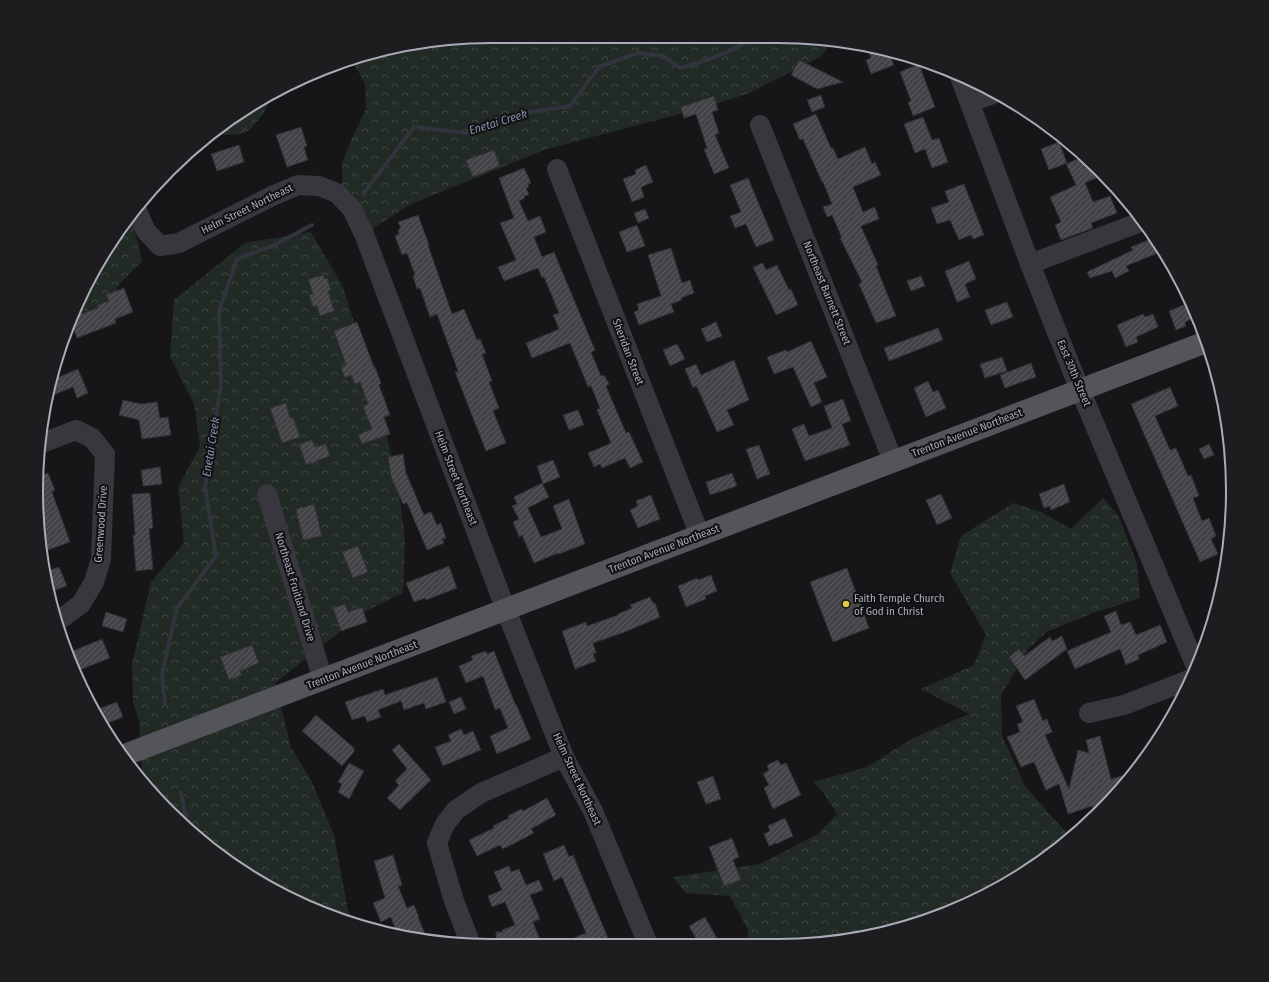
<svg xmlns="http://www.w3.org/2000/svg" width="1269" height="982" font-family="'Fira Sans Condensed',sans-serif">
	<defs>
		<pattern id="forest-crowns" width="20" height="18" patternUnits="userSpaceOnUse"><rect width="20" height="18" fill="#222a25"/><path d="M2 6a3 3 0 1 1 6 0M12 15a3 3 0 1 1 6 0" fill="none" stroke="#3f4642"/></pattern>
		<pattern id="building-hatch" width="6" height="6" patternUnits="userSpaceOnUse"><rect width="6" height="6" fill="#434348"/><path d="M-1 1l2-2M0 6l6-6M5 7l2-2" fill="none" stroke="#5b5b60"/></pattern>
	</defs>
	<rect width="100%" height="100%" fill="#161618"/>
	<!-- forest -->
	<path fill="url(#forest-crowns)" d="M 491,36 L 808,37 L 833,42 L 820,57 L 747,94 L 691,111 L 547,149 L 411,204 L 364,234 L 342,188 L 342,163 L 352,138 L 366,109 L 365,84 L 352,60 L 373,52 Z
		M 275,92 C 271,101 255,129 246,132 C 237,136 224,135 215,134 L 263,97 Z
		M 131,219 L 133,224 L 142,261 L 119,285 L 103,321 L 70,328 L 97,264 Z
		M 311,232 L 343,287 L 374,387 L 397,476 L 405,539 L 403,593 L 366,611 L 275,683 L 291,747 L 312,782 L 334,835 L 348,911 L 355,924 L 345,922 L 238,869 L 169,813 L 139,775 L 142,773 L 139,720 L 133,702 L 132,664 L 151,582 L 184,543 L 178,487 L 200,446 L 194,404 L 170,357 L 174,300 L 245,243 Z
		M 1103,498 L 1118,515 L 1137,563 L 1140,598 L 1096,612 L 1046,632 L 1028,649 L 1001,695 L 1002,736 L 1025,786 L 1070,837 L 1031,869 L 924,922 L 837,942 L 747,942 L 748,930 L 730,896 L 686,893 L 673,877 L 760,864 L 818,834 L 837,814 L 825,795 L 814,782 L 867,767 L 911,739 L 969,714 L 921,689 L 974,665 L 986,635 L 950,573 L 961,536 L 1013,503 L 1041,512 L 1071,529 Z"/>
	<g fill="none" stroke-linecap="round" stroke-linejoin="round">
		<!-- stream -->
		<path stroke="#2f343d" stroke-width="4" d="M 363,194 L 414,127 L 467,133 L 516,114 L 570,106 L 599,67 L 638,53 L 663,56 L 680,68 C 707,61 732,52 755,37
			M 165,705 L 162,674 L 177,608 L 216,556 L 205,487 L 221,384 L 219,311 L 237,259 L 272,246 L 312,225
			M 181,793 L 186,818 L 189,829"/>
	</g>
	<!-- building -->
	<path fill="url(#building-hatch)" stroke="#313034" d="M 868,49 L 889,53 L 894,65 L 871,74 L 866,60 L 871,58 Z
		M 799,60 L 843,82 L 817,89 L 791,75 Z
		M 919,64 L 935,107 L 913,116 L 908,102 L 911,101 L 900,72 Z
		M 821,95 L 825,107 L 812,112 L 807,100 Z
		M 714,96 L 718,110 L 712,112 L 719,133 L 715,135 L 729,168 L 714,174 L 704,149 L 707,148 L 696,114 L 684,118 L 681,107 Z
		M 816,114 L 831,148 L 833,148 L 838,159 L 865,147 L 872,164 L 875,162 L 881,175 L 853,187 L 863,212 L 875,207 L 879,219 L 861,226 L 878,265 L 876,266 L 896,316 L 876,323 L 859,284 L 862,282 L 840,238 L 842,238 L 832,215 L 827,217 L 823,207 L 832,204 L 823,182 L 822,182 L 803,139 L 800,140 L 793,124 Z
		M 923,117 L 932,140 L 939,138 L 948,162 L 932,168 L 925,149 L 915,153 L 904,124 Z
		M 301,127 L 307,146 L 304,147 L 308,160 L 287,167 L 276,135 Z
		M 1059,142 L 1067,163 L 1049,170 L 1041,149 Z
		M 239,145 L 244,162 L 217,171 L 211,154 Z
		M 494,150 L 500,166 L 473,177 L 466,160 Z
		M 1080,158 L 1081,161 L 1086,159 L 1090,162 L 1096,178 L 1085,183 L 1093,202 L 1110,196 L 1117,213 L 1091,223 L 1093,228 L 1061,240 L 1055,225 L 1061,222 L 1050,197 L 1076,185 L 1066,164 Z
		M 646,165 L 653,182 L 641,187 L 644,197 L 632,202 L 623,179 L 636,174 L 635,170 Z
		M 524,168 L 531,183 L 528,184 L 529,187 L 526,188 L 529,195 L 524,196 L 525,198 L 519,201 L 528,221 L 540,216 L 546,232 L 534,237 L 542,257 L 554,252 L 595,350 L 591,352 L 601,376 L 604,375 L 609,384 L 606,386 L 626,433 L 629,432 L 643,462 L 630,468 L 625,458 L 602,468 L 600,464 L 594,467 L 588,453 L 611,443 L 597,410 L 600,408 L 591,386 L 588,387 L 570,343 L 532,358 L 526,343 L 559,329 L 553,315 L 559,313 L 544,277 L 542,278 L 538,268 L 504,281 L 498,267 L 516,260 L 500,223 L 514,218 L 499,178 Z
		M 748,178 L 774,240 L 756,247 L 746,224 L 735,228 L 730,216 L 741,212 L 730,185 Z
		M 964,184 L 984,235 L 973,239 L 971,235 L 959,240 L 950,220 L 937,224 L 931,208 L 949,202 L 945,191 Z
		M 645,209 L 649,218 L 638,223 L 634,213 Z
		M 418,215 L 429,245 L 428,245 L 452,314 L 464,309 L 477,340 L 480,339 L 486,353 L 482,354 L 492,381 L 489,382 L 499,408 L 493,411 L 506,443 L 486,451 L 455,372 L 458,371 L 437,314 L 430,317 L 420,288 L 417,289 L 413,276 L 415,275 L 407,253 L 402,255 L 395,236 L 399,234 L 398,230 L 401,228 L 398,222 Z
		M 637,225 L 645,246 L 627,252 L 619,232 Z
		M 1156,237 L 1163,251 L 1126,266 L 1129,271 L 1115,278 L 1112,271 L 1090,278 L 1087,272 L 1133,250 L 1131,247 Z
		M 671,248 L 682,283 L 690,280 L 694,293 L 681,298 L 682,300 L 671,304 L 674,312 L 639,325 L 634,312 L 639,310 L 637,304 L 661,296 L 648,255 Z
		M 969,261 L 976,279 L 965,284 L 970,297 L 957,302 L 945,271 Z
		M 763,263 L 766,270 L 777,265 L 789,290 L 791,289 L 798,305 L 776,315 L 753,267 Z
		M 323,275 L 325,279 L 327,278 L 331,290 L 328,291 L 334,311 L 320,316 L 317,306 L 313,307 L 309,295 L 313,294 L 308,279 Z
		M 921,276 L 925,286 L 911,291 L 907,281 Z
		M 124,288 L 133,312 L 115,319 L 116,323 L 77,338 L 72,325 L 75,316 L 98,308 L 97,305 L 109,301 L 106,295 Z
		M 1007,302 L 1013,317 L 991,325 L 985,310 Z
		M 1186,304 L 1192,319 L 1185,322 L 1186,326 L 1176,330 L 1169,311 Z
		M 1143,314 L 1145,317 L 1153,314 L 1158,327 L 1136,337 L 1138,342 L 1126,347 L 1117,325 Z
		M 357,322 L 374,367 L 375,367 L 381,383 L 379,385 L 390,415 L 384,417 L 390,434 L 362,444 L 358,435 L 372,429 L 363,406 L 368,404 L 360,382 L 355,384 L 351,375 L 345,378 L 341,368 L 346,365 L 334,331 Z
		M 716,322 L 722,336 L 707,342 L 701,329 Z
		M 938,328 L 943,340 L 889,361 L 884,348 Z
		M 811,341 L 827,377 L 814,383 L 822,402 L 811,407 L 793,367 L 774,374 L 767,357 L 786,350 L 787,352 Z
		M 677,344 L 685,359 L 670,366 L 663,350 Z
		M 1002,357 L 1007,371 L 985,378 L 980,364 Z
		M 734,360 L 749,400 L 727,410 L 734,425 L 717,432 L 700,394 L 696,386 L 693,388 L 685,369 L 696,364 L 701,375 Z
		M 1031,363 L 1036,377 L 1005,388 L 1000,375 Z
		M 78,369 L 88,393 L 77,398 L 73,387 L 48,397 L 50,381 Z
		M 928,381 L 933,392 L 938,390 L 946,408 L 926,417 L 914,388 Z
		M 1170,387 L 1178,406 L 1155,416 L 1170,450 L 1176,448 L 1188,476 L 1191,475 L 1199,496 L 1193,498 L 1202,521 L 1209,518 L 1216,536 L 1211,539 L 1218,554 L 1200,562 L 1131,404 Z
		M 843,399 L 851,421 L 842,424 L 850,445 L 805,461 L 792,429 L 804,424 L 809,436 L 832,428 L 824,406 Z
		M 123,400 L 141,404 L 157,402 L 160,418 L 168,417 L 171,435 L 142,439 L 139,420 L 119,415 Z
		M 286,403 L 290,418 L 293,417 L 300,437 L 282,443 L 270,408 Z
		M 578,410 L 584,425 L 569,430 L 563,415 Z
		M 312,440 L 315,447 L 326,444 L 330,456 L 306,465 L 299,444 Z
		M 1209,444 L 1214,455 L 1204,459 L 1199,449 Z
		M 759,445 L 770,474 L 757,479 L 746,449 Z
		M 403,454 L 406,473 L 424,515 L 431,512 L 437,525 L 441,523 L 446,538 L 442,539 L 444,543 L 427,550 L 407,503 L 403,504 L 391,477 L 388,457 Z
		M 553,460 L 560,477 L 543,484 L 537,466 Z
		M 160,467 L 162,484 L 143,486 L 141,470 Z
		M 48,473 L 55,490 L 52,492 L 70,542 L 48,550 L 38,523 L 36,491 L 38,477 Z
		M 732,473 L 737,486 L 710,495 L 706,482 Z
		M 542,483 L 549,497 L 528,508 L 541,537 L 562,529 L 553,506 L 569,499 L 585,544 L 559,554 L 558,553 L 534,563 L 522,535 L 519,537 L 513,522 L 519,519 L 512,506 L 517,504 L 514,497 Z
		M 1064,484 L 1070,502 L 1051,510 L 1050,506 L 1044,508 L 1039,494 Z
		M 150,493 L 153,528 L 149,529 L 153,569 L 136,571 L 133,535 L 135,535 L 132,494 Z
		M 941,494 L 952,518 L 937,525 L 926,500 Z
		M 651,495 L 660,519 L 638,528 L 630,510 L 638,506 L 636,501 Z
		M 314,504 L 322,536 L 303,540 L 296,509 Z
		M 358,546 L 368,572 L 353,578 L 342,552 Z
		M 449,566 L 457,588 L 426,600 L 425,598 L 414,602 L 406,583 Z
		M 59,567 L 67,586 L 50,592 L 45,572 Z
		M 847,568 L 869,628 L 833,642 L 810,582 Z
		M 711,575 L 717,591 L 705,596 L 706,599 L 686,607 L 678,586 L 697,578 L 698,580 Z
		M 650,597 L 653,603 L 655,603 L 660,617 L 625,632 L 593,643 L 596,653 L 593,654 L 596,661 L 575,669 L 562,631 L 586,622 L 587,626 L 618,615 L 618,614 L 632,608 L 630,605 Z
		M 345,604 L 348,612 L 362,607 L 367,622 L 341,631 L 333,608 Z
		M 1116,611 L 1121,625 L 1130,622 L 1136,635 L 1160,625 L 1167,642 L 1138,655 L 1139,659 L 1126,665 L 1120,649 L 1075,669 L 1067,651 L 1111,632 L 1104,616 Z
		M 106,612 L 127,619 L 123,632 L 102,626 Z
		M 1062,636 L 1067,649 L 1025,680 L 1009,657 L 1019,649 L 1024,656 L 1050,637 L 1052,641 Z
		M 102,639 L 110,658 L 77,671 L 68,653 Z
		M 252,645 L 259,663 L 240,671 L 242,675 L 229,680 L 220,657 Z
		M 486,651 L 487,654 L 494,651 L 515,704 L 516,704 L 531,739 L 497,754 L 490,736 L 508,728 L 500,708 L 495,710 L 483,676 L 466,683 L 459,666 L 473,660 L 471,656 Z
		M 437,677 L 446,702 L 426,709 L 424,703 L 404,710 L 401,701 L 378,710 L 381,717 L 367,722 L 365,716 L 352,720 L 345,702 L 383,689 L 385,695 Z
		M 461,697 L 466,709 L 454,714 L 449,702 Z
		M 1034,699 L 1043,721 L 1047,719 L 1052,732 L 1045,735 L 1069,789 L 1078,750 L 1089,753 L 1086,740 L 1100,736 L 1111,779 L 1132,773 L 1103,809 L 1094,812 L 1092,806 L 1068,814 L 1059,784 L 1046,790 L 1034,762 L 1021,767 L 1007,737 L 1020,732 L 1017,724 L 1023,722 L 1016,706 Z
		M 117,702 L 123,717 L 103,725 L 96,710 Z
		M 316,715 L 354,748 L 354,752 L 342,766 L 302,731 Z
		M 461,729 L 464,735 L 473,731 L 481,750 L 443,766 L 435,747 L 451,741 L 448,735 Z
		M 399,744 L 431,780 L 400,810 L 387,798 L 399,785 L 395,781 L 407,769 L 392,750 Z
		M 778,760 L 781,765 L 786,763 L 801,795 L 773,809 L 764,788 L 769,785 L 763,774 L 769,770 L 767,765 Z
		M 349,763 L 364,771 L 349,799 L 338,792 L 342,784 L 338,782 Z
		M 713,776 L 721,799 L 706,804 L 697,782 Z
		M 547,798 L 556,815 L 531,829 L 534,833 L 517,842 L 503,849 L 500,845 L 477,856 L 469,840 L 494,828 L 493,826 L 509,818 L 508,816 L 521,809 L 523,811 Z
		M 785,818 L 793,836 L 776,844 L 776,843 L 769,846 L 764,834 L 770,831 L 768,826 Z
		M 732,838 L 739,857 L 733,860 L 741,880 L 724,886 L 709,847 Z
		M 564,845 L 569,857 L 573,855 L 608,938 L 599,942 L 564,942 L 586,933 L 562,877 L 554,881 L 543,854 Z
		M 393,855 L 402,885 L 398,886 L 407,908 L 414,905 L 419,917 L 418,917 L 428,941 L 397,934 L 391,917 L 381,922 L 373,903 L 385,898 L 374,861 Z
		M 509,866 L 511,872 L 519,869 L 526,885 L 539,880 L 543,890 L 530,895 L 540,919 L 533,922 L 541,942 L 496,942 L 496,932 L 503,932 L 502,930 L 515,925 L 505,902 L 492,907 L 488,896 L 502,890 L 494,872 Z
		M 705,917 L 719,942 L 698,942 L 689,926 Z"/>
	<g fill="none" stroke-linecap="round" stroke-linejoin="round">
		<!-- minor -->
		<path stroke="#38373d" stroke-width="20" d="M 959,74 L 1030,264 L 1076,380 L 1197,669
			M 970,102 L 996,93
			M 760,125 L 893,461
			M 557,169 L 700,536
			M 137,211 L 146,231 L 160,246 L 179,243 L 272,196 L 298,185 L 319,186 L 337,193 L 352,209 L 364,234 L 506,610 L 564,757 L 593,811 L 647,942
			M 1030,264 L 1143,221
			M 42,443 L 76,430 L 92,438 L 105,454 L 101,559 L 94,582 L 81,604 L 62,618 L 56,621
			M 267,494 L 323,680
			M 1089,713 L 1124,705 L 1191,679
			M 470,942 L 454,901 L 437,843 L 445,824 L 456,810 L 481,793 L 564,757"/>
		<!-- major -->
		<path stroke="#54545b" stroke-width="22" d="M 122,756 L 1206,342"/>
	</g>
	<!-- markers -->
	<circle fill="#e4cd42" stroke="#111113" stroke-width="1.5" cx="846" cy="604" r="4"/>
	<g text-anchor="middle" dominant-baseline="central" stroke-width="4" stroke-linejoin="round" paint-order="stroke">
		<!-- street labels -->
		<g font-size="11" fill="#a9abb7" stroke="#111113">
			<text transform="translate(247 209) rotate(-26)">Helm Street Northeast</text>
			<text transform="translate(827 293) rotate(68)">Northeast Barnett Street</text>
			<text transform="translate(628 352) rotate(69)">Sheridan Street</text>
			<text transform="translate(1074 373) rotate(67)">East 30th Street</text>
			<text transform="translate(967 433) rotate(-21)">Trenton Avenue Northeast</text>
			<text transform="translate(456 478) rotate(69)">Helm Street Northeast</text>
			<text transform="translate(101 524) rotate(-86)">Greenwood Drive</text>
			<text transform="translate(664 549) rotate(-21)">Trenton Avenue Northeast</text>
			<text transform="translate(295 587) rotate(73)">Northeast Fruitland Drive</text>
			<text transform="translate(362 665) rotate(-21)">Trenton Avenue Northeast</text>
			<text transform="translate(577 779) rotate(65)">Helm Street Northeast</text>
		</g>
		<!-- poi labels -->
		<g font-size="11" fill="#a9abb7" stroke="#111113" text-anchor="start">
			<text x="854" y="598">Faith Temple Church<tspan x="854" dy="13">of God in Christ</tspan></text>
		</g>
		<!-- water labels -->
		<g font-size="12" font-style="italic" fill="#8392af" stroke="#111113">
			<text transform="translate(498 122) rotate(-17)">Enetai Creek</text>
			<text transform="translate(211 447) rotate(-81)">Enetai Creek</text>
		</g>
	</g>
	<!-- crop -->
	<path d="M0 0H1269V982H0ZM491 43H778A448 448 0 0 1 1226 491V491A448 448 0 0 1 778 939H491A448 448 0 0 1 43 491V491A448 448 0 0 1 491 43Z" fill="#1d1d20" fill-rule="evenodd"/>
	<path fill="none" stroke="#a9abb7" stroke-width="2" d="M491 43H778A448 448 0 0 1 1226 491V491A448 448 0 0 1 778 939H491A448 448 0 0 1 43 491V491A448 448 0 0 1 491 43Z"/>
</svg>
